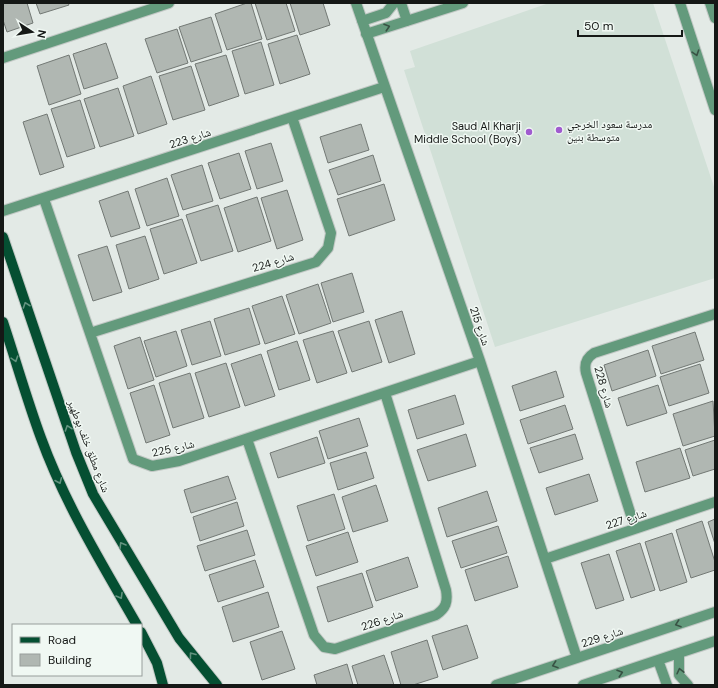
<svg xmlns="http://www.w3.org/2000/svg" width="718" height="688" font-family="'DM Sans','Noto Naskh Arabic',sans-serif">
	<rect width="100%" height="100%" fill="#e3eae6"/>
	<!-- built -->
	<path fill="#d1e0d7" d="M 549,3 L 653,3 L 715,190 L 715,278 L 495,347 L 404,70 L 415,67 L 410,51 Z"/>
	<!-- building -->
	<path fill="#b0b7b2" stroke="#737975" d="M 3,3 L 27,3 L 33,23 L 7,32 L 3,20 Z
		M 36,3 L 68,3 L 69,5 L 40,14 Z
		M 247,3 L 251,3 L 262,39 L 227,50 L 215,14 Z
		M 255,3 L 286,3 L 295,31 L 267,40 Z
		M 290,3 L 323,3 L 330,25 L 300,35 Z
		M 211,17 L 222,52 L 191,62 L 179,27 Z
		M 177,29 L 188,63 L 157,73 L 145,39 Z
		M 297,35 L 310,74 L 280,84 L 268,44 Z
		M 261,42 L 274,85 L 245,94 L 232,51 Z
		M 106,43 L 118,78 L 84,89 L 73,54 Z
		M 69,55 L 81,94 L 49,105 L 37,66 Z
		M 226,55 L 239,96 L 209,106 L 195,64 Z
		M 191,66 L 205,110 L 173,120 L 159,76 Z
		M 151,76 L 167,124 L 138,134 L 123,86 Z
		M 118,88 L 134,136 L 100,147 L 84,99 Z
		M 80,100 L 95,148 L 67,157 L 51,109 Z
		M 47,114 L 64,167 L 40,175 L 23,122 Z
		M 361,124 L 369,150 L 328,163 L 320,137 Z
		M 271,143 L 283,181 L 257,189 L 245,151 Z
		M 239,153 L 251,189 L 220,199 L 208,163 Z
		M 373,155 L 381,181 L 338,195 L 329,170 Z
		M 202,165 L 213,201 L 183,210 L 171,175 Z
		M 167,178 L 179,216 L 147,226 L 135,189 Z
		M 384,184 L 395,220 L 349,236 L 337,199 Z
		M 287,190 L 303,240 L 277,249 L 261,198 Z
		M 128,191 L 140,228 L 111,237 L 99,201 Z
		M 257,197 L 271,241 L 238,252 L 224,208 Z
		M 218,205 L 233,251 L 201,261 L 186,215 Z
		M 182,219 L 197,263 L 164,274 L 150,229 Z
		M 145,236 L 159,279 L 129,289 L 116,245 Z
		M 107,246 L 122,292 L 93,301 L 78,255 Z
		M 352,273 L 364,312 L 333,322 L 321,283 Z
		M 318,284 L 331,323 L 299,334 L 286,295 Z
		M 282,296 L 295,334 L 265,344 L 252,306 Z
		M 249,308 L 260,344 L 225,355 L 214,319 Z
		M 402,311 L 415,354 L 389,363 L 375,320 Z
		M 210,321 L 221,356 L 192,365 L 181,330 Z
		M 369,321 L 382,362 L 352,372 L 338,331 Z
		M 176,331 L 187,366 L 156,377 L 144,341 Z
		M 333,331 L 347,373 L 317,383 L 303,340 Z
		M 695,332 L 704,360 L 661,374 L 652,346 Z
		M 140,337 L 154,380 L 128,389 L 114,346 Z
		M 297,341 L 310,380 L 279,390 L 267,351 Z
		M 648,350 L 656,376 L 612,391 L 604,365 Z
		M 261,354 L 275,396 L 245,406 L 231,364 Z
		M 226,363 L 240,407 L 209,417 L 195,373 Z
		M 700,364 L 709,393 L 669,406 L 660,377 Z
		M 556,371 L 564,397 L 520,411 L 512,386 Z
		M 190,373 L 204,418 L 173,428 L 159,383 Z
		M 154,385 L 170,435 L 146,443 L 130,393 Z
		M 658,385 L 667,413 L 627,426 L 618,398 Z
		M 455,395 L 464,424 L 417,439 L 408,410 Z
		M 713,401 L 715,436 L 683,446 L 673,414 Z
		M 565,405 L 573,429 L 528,444 L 520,420 Z
		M 359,418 L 368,446 L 328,459 L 319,431 Z
		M 466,434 L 476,466 L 428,481 L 417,450 Z
		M 575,434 L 583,459 L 539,473 L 530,448 Z
		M 317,437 L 325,463 L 278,478 L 270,453 Z
		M 715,440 L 715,469 L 693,476 L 685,450 Z
		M 680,448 L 690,478 L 645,492 L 636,462 Z
		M 366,452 L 374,478 L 338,490 L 330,463 Z
		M 589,474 L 598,501 L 555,515 L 546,488 Z
		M 228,476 L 236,499 L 191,513 L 184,490 Z
		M 376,485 L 388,521 L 353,532 L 342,497 Z
		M 487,491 L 497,521 L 447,537 L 438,508 Z
		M 334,494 L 345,529 L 308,541 L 297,506 Z
		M 237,502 L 244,526 L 200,541 L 193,517 Z
		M 715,519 L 715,544 L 708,522 Z
		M 702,521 L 715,562 L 715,570 L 691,578 L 676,530 Z
		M 498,526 L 507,553 L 461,568 L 452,541 Z
		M 247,530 L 255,555 L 205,571 L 197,546 Z
		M 348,532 L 358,562 L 316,576 L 306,546 Z
		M 672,533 L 687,582 L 660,591 L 645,542 Z
		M 640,543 L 655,590 L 631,598 L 616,551 Z
		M 609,554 L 624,600 L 596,609 L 581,563 Z
		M 508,556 L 518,587 L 475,601 L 465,570 Z
		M 408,557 L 418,587 L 376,601 L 366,571 Z
		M 255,560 L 264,587 L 218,602 L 209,575 Z
		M 362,573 L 373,607 L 328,622 L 317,587 Z
		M 268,592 L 279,627 L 233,642 L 222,607 Z
		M 467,625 L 478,658 L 443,670 L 432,636 Z
		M 282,631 L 295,669 L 262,680 L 250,642 Z
		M 427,640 L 438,677 L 413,685 L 401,685 L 391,652 Z
		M 384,655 L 394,685 L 358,685 L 352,666 Z
		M 347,664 L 353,685 L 317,685 L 314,675 Z"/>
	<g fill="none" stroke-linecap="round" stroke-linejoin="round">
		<!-- minor casing -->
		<g stroke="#c2c8c5" stroke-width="12">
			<path id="minor" d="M 356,3 L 480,361 L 577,658
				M 401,3 L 407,21
				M 680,3 L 715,110
				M 710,3 L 715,18
				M 362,21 L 386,13 L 394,3
				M 366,34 L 463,3
				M 3,58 L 169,3
				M 44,199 L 133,459 L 152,466 L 179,461 L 480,361
				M 3,211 L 384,87
				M 90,333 L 316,262 L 328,248 L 331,233 L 292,117
				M 247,439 L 314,635 L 324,647 L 335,649 L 436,615 C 446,608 448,602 446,590 L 385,393
				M 635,528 L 586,373 C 584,364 586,358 594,353 L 715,314
				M 545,559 L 715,502
				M 679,654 L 679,675 L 688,685
				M 658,660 L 667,685
				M 496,685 L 715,612
				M 583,685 L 715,641"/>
		</g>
		<!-- major casing -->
		<g stroke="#c2c8c5" stroke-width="12">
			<path id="major" d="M 3,237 L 76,452 L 93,494 L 179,638 L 217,685
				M 3,322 C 16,361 27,400 41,438 C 65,504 102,564 137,625
				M 141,632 L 157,663 L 163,685"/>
		</g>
		<!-- minor -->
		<use href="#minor" stroke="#639a7c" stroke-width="10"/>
		<!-- major -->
		<use href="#major" stroke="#054f32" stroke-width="10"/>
	</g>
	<!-- one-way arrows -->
	<defs><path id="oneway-chevron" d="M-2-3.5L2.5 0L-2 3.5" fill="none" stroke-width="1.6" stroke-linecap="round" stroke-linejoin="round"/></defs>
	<g stroke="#385244">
		<use href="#oneway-chevron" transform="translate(387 27) rotate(-18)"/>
		<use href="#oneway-chevron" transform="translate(696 53) rotate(72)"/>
		<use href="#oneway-chevron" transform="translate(678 624) rotate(161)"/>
		<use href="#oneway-chevron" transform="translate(555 665) rotate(161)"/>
		<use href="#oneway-chevron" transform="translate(680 671) rotate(-103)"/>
		<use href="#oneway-chevron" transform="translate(620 673) rotate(-18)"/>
	</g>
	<g stroke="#63937f">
		<use href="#oneway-chevron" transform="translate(26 305) rotate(-109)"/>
		<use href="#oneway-chevron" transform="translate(15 359) rotate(72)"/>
		<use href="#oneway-chevron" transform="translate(68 428) rotate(-109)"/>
		<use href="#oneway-chevron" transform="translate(59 481) rotate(67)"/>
		<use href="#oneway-chevron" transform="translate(122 545) rotate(-121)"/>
		<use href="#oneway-chevron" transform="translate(120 596) rotate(60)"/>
		<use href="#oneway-chevron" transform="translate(192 655) rotate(-127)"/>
	</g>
	<!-- markers -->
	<g fill="#a05bcf" stroke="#f0f8f3" stroke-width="1.5">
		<circle cx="559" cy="130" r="4"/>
		<circle cx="529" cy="132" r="4"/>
	</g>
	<g text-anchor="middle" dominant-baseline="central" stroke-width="3" stroke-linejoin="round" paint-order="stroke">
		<!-- poi labels -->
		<g font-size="11" fill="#151816" stroke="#f0f8f3" text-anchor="start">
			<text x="567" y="124">مدرسة سعود الخرجي<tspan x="567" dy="13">متوسطة بنين</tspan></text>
			<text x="521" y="126" text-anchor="end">Saud Al Kharji<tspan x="521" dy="13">Middle School (Boys)</tspan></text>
		</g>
		<!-- street labels -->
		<g font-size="11" fill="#151816" stroke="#f0f8f3">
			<text transform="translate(190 138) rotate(-18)">شارع 223</text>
			<text transform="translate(273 262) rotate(-17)">شارع 224</text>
			<text transform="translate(480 326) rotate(71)">شارع 215</text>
			<text transform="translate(604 387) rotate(74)">شارع 228</text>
			<text transform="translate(89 446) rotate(69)">شارع مطلق خلف بوطهير</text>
			<text transform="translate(173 448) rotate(-13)">شارع 225</text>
			<text transform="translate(626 519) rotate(-18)">شارع 227</text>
			<text transform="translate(382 620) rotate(-19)">شارع 226</text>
			<text transform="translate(602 637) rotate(-18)">شارع 229</text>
		</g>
	</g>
	<!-- border -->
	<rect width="718" height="688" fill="none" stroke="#151816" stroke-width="8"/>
	<!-- legend -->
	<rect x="12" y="624" width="130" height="52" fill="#f0f8f3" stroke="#989e9b"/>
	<rect x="20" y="637" width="20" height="6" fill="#054f32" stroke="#989e9b"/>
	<text x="48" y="644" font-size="12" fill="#151816">Road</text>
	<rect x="20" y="654" width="20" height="12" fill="#b0b7b2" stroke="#989e9b"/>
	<text x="48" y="664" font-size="12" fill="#151816">Building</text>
	<!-- north arrow -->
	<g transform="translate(32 32) rotate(102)" stroke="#f0f8f3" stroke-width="3" paint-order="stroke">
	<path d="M0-3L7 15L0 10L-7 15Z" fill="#151816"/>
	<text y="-6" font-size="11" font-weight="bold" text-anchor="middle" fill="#151816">N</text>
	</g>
	<!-- scale -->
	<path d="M578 30v6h104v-6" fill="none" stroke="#151816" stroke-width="2"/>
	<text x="584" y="30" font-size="12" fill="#151816" stroke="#f0f8f3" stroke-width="3" paint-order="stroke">50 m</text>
</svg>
